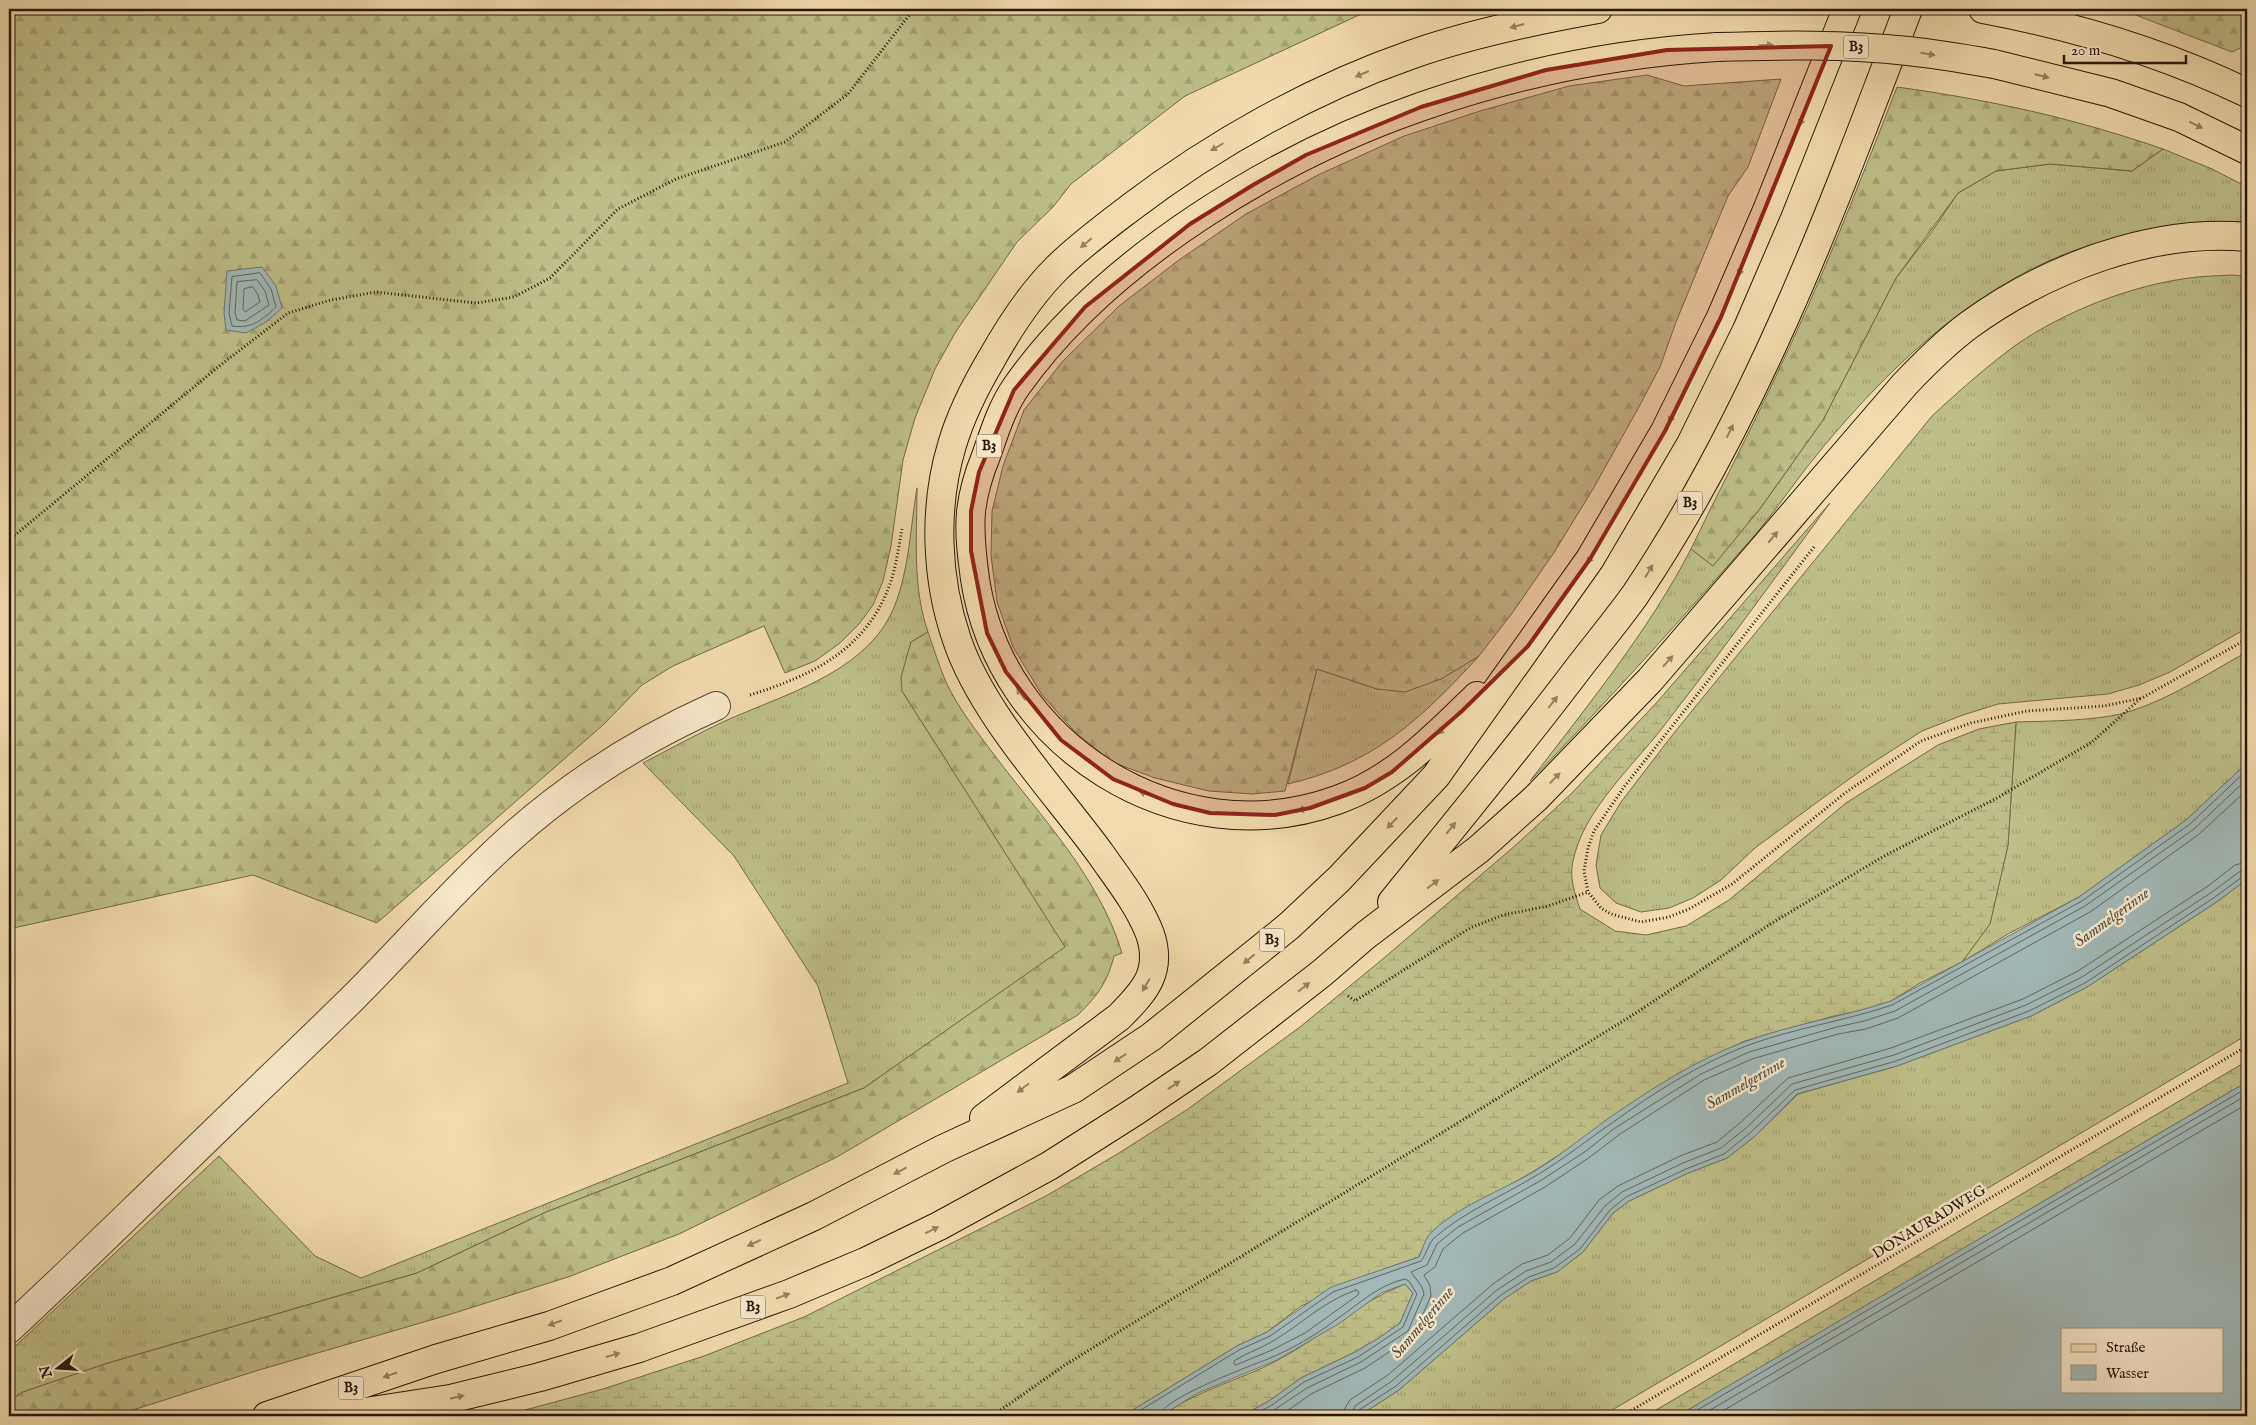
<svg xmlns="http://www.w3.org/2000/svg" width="2256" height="1425" font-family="'IM FELL English',serif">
	<defs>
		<pattern id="grass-tufts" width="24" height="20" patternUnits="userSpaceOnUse" patternTransform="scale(1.25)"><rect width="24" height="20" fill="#bebf88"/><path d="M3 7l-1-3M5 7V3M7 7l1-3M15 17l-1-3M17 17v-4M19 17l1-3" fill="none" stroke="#a3a374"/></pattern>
		<pattern id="forest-firs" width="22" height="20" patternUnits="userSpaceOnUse" patternTransform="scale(1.25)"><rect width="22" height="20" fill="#bebf88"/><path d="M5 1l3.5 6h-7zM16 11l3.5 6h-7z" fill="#a3a374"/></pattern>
		<pattern id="wetland-marsh" width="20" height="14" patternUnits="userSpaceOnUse" patternTransform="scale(1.25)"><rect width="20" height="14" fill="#bebf88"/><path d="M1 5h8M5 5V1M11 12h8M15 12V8" fill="none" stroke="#a3a374"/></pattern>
	</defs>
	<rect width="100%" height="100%" fill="#f2dcad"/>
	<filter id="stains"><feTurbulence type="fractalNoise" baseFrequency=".004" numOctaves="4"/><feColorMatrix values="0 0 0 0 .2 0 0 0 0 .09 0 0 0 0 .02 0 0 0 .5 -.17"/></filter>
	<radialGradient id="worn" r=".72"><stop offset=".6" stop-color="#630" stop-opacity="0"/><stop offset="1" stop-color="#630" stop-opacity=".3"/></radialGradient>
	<!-- grass -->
	<path fill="url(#grass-tufts)" stroke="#716b48" d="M 2163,149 L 2212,169 L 2247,187 L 2247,225 C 2208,228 2168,229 2129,235 C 2101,240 2070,251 2044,263 C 1956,304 1885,373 1824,446 C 1801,473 1782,502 1760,529 C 1685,615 1610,699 1530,781 C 1587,706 1648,632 1691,549 L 1713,565 L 1759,510 L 1823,420 L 1896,278 L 1931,233 L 1958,193 L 1996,171 L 2050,164 L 2132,171 Z
		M 2231,275 L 2247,276 L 2247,628 L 2170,672 L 2139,685 L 2108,694 L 1998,704 L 1963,715 L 1922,731 L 1866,767 L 1816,803 L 1755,848 L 1721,880 L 1693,898 L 1669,908 L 1641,912 L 1616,903 L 1600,888 L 1596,865 L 1601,835 L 1621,802 L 1674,733 L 1932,416 C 1959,391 1986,367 2016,345 C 2065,311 2130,286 2189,278 C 2203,276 2217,276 2231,275 Z
		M 917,488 C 917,537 912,586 928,632 L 911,642 L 902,691 L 1066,947 L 864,1088 L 546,1212 L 417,1273 L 105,1364 L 23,1392 L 9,1401 L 9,1352 L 219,1156 L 315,1256 L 361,1278 L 848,1083 L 818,986 L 734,856 L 643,763 C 670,749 697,734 725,721 C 780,696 862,674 891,614 C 909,576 910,529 917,488 Z
		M 2247,652 L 2247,763 L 2186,820 L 2079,897 L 2008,934 L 1962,962 L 1990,923 L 2008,845 L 2016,722 C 2048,721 2101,721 2131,711 C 2172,698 2210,672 2247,652 Z
		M 1479,656 C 1421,719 1374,764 1288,784 L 1317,669 L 1377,689 L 1441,679 Z
		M 2247,879 L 2247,1035 L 1602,1416 L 1359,1416 L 1399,1390 L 1504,1299 L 1531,1281 L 1557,1272 L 1583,1252 L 1613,1213 L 1629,1201 L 1688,1173 L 1727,1158 L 1754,1137 L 1798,1094 L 1897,1066 L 2031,1016 L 2087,987 L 2218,901 Z"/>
	<!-- forest -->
	<path fill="url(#forest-firs)" stroke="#716b48" d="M 9,9 L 1372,9 L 1185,96 L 1071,184 L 1053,207 L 1017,242 L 955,333 L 935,369 L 915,418 L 903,460 L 891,546 L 883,581 L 873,605 L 859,624 L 840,643 L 815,661 L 785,673 L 764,626 L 673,666 L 642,685 L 603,725 L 377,923 L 253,875 L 9,929 Z
		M 2120,9 L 2247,9 L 2247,45 L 2232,52 Z
		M 1647,75 L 1684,86 L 1781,79 L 1748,167 L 1728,196 L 1676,322 L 1660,367 L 1640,405 L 1593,489 L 1555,551 L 1513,612 L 1479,656 L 1441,679 L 1405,692 L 1377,689 L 1317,669 L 1285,791 L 1252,794 L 1209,791 L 1155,778 L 1112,762 L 1077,734 L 1042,695 L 1013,647 L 997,602 L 991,555 L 992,511 L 1003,466 L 1024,410 L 1062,362 L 1119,306 L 1179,260 L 1246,214 L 1318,175 L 1404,136 L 1480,111 L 1569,86 Z
		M 1897,87 C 1991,100 2073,118 2163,149 L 2132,171 L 2050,164 L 1996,171 L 1958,193 L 1896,278 L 1823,420 L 1759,510 L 1713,566 L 1691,549 C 1718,492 1748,436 1775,378 C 1820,284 1859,185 1897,87 Z
		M 928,632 C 934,649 939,666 946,682 C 958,708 978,733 995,756 C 1042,818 1099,877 1122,953 L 1114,956 C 1107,983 1098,995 1078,1015 L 837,1157 L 679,1234 L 568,1277 L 448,1315 L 259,1370 L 114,1416 L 9,1416 L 9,1401 L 23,1392 L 105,1364 L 417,1273 L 546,1212 L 864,1088 L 1065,947 L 902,691 L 901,677 L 911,642 Z"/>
	<!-- wetland -->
	<path fill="url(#wetland-marsh)" stroke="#716b48" d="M 1830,503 C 1775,578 1720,654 1663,727 C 1632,767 1583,811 1573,861 C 1569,878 1575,894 1580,909 L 1615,931 L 1646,935 L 1686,926 L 1729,900 L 1846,803 L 1938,745 L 1979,729 L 2016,722 L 2008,845 L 1990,924 L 1962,962 L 1920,983 L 1891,1001 L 1861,1011 L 1834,1016 L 1745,1041 L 1696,1064 L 1609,1119 L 1579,1142 L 1534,1171 L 1452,1218 L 1428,1237 L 1419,1257 L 1384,1269 L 1301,1306 L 1267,1332 L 1237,1346 L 1123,1416 L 529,1416 L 525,1410 L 603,1389 L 704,1356 L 804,1317 L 1046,1196 L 1119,1153 L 1188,1109 L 1300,1027 L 1384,958 L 1517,844 L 1572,793 L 1658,701 Z
		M 2247,1061 L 2247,1082 L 1678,1416 L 1646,1416 Z
		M 1405,1284 L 1413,1293 L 1400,1323 L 1379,1338 L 1355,1352 L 1301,1378 L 1269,1401 L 1242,1416 L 1161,1416 C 1199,1389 1239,1381 1278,1360 C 1322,1337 1358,1302 1405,1284 Z"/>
	<!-- water -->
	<path fill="#a2b8b7" stroke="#707871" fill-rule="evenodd" d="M 262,267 L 276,286 L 282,308 L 266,322 L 246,333 L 226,330 L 224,313 L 227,271 Z
		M 2247,763 L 2247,879 L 2218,901 L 2087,987 L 2031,1016 L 1897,1066 L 1797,1094 L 1754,1137 L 1727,1158 L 1688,1173 L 1629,1201 L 1613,1213 L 1583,1252 L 1557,1272 L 1531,1281 L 1504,1299 L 1399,1390 L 1359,1416 L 1242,1416 L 1269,1401 L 1301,1378 L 1355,1352 L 1379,1338 L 1400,1323 L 1413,1293 L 1405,1284 L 1381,1293 L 1340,1323 L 1277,1360 L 1198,1393 L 1161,1416 L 1123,1416 L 1237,1346 L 1267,1332 L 1331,1287 L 1419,1257 C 1422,1251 1424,1242 1428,1236 C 1453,1208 1503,1190 1535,1171 C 1561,1155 1584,1136 1609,1118 C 1651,1089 1696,1060 1744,1042 C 1792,1024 1843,1017 1891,1001 L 2079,897 L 2186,820 Z
		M 2247,1082 L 2247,1416 L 1678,1416 L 1723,1389 ZM 2062,1329 L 2222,1329 L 2222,1391 L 2062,1391 Z"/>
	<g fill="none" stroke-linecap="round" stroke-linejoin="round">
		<!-- shore -->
		<path stroke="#636860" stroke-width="1" d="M 260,273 L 271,289 L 276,307 C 262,320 252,329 232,326 L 229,313 L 232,277 Z
			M 257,280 L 265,291 L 269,305 L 245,321 L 237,320 L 235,313 L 237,282 Z
			M 253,287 L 258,295 L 260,302 L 245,312 L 243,309 L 244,289 Z
			M 1356,1290 L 1359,1292 L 1358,1295 L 1305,1333 L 1272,1350 L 1236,1365 L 1234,1364 L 1234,1361 C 1246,1353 1260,1349 1273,1341 C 1302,1324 1322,1302 1356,1290 Z
			M 1131,1416 L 1239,1350 L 1270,1336 L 1333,1292 L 1421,1261 C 1427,1254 1428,1244 1434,1238 C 1465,1211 1503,1196 1537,1175 C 1564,1159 1587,1140 1612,1123 C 1653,1093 1699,1064 1746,1046 C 1794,1028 1845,1021 1892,1005 L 2082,901 L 2190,824 L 2247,770
			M 1159,1416 C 1161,1399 1250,1366 1268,1359 C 1292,1349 1316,1335 1337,1319 C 1359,1304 1378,1285 1405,1279 L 1409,1281 L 1417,1294 L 1403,1327 L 1358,1357 L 1304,1382 L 1272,1405 L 1252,1416
			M 1265,1416 L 1307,1388 L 1361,1362 L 1408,1331 L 1424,1294 L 1422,1287 L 1411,1272 L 1427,1265 L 1437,1244 L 1458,1227 L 1540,1181 L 1586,1151 L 1615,1128 L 1701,1074 L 1749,1052 L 1837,1027 L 1864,1021 L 1895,1011 L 2085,906 L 2194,829 L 2247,779
			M 1280,1416 L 1311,1394 L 1365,1368 L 1413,1336 L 1431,1296 L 1430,1286 L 1424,1275 L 1435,1267 L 1443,1249 L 1463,1233 L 1545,1187 L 1590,1157 L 1620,1134 L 1704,1080 L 1752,1059 L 1838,1034 L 1866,1029 L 1898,1018 L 2090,912 L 2198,835 L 2247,790
			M 1344,1416 L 1345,1408 L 1350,1400 L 1388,1375 L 1493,1284 L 1522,1264 L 1548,1255 L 1570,1238 L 1599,1200 L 1618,1186 L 1680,1156 L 1717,1142 L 1741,1122 L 1788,1078 L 1891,1048 L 2023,999 L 2078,971 L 2208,886 L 2235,865 L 2247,862
			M 1351,1416 L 1355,1406 L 1392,1381 L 1497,1290 L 1526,1271 L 1551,1262 L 1575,1244 L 1605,1206 L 1622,1192 L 1683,1163 L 1721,1148 L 1746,1128 L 1792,1084 L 1894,1055 L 2026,1005 L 2082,977 L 2212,892 L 2239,872 L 2247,869
			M 1357,1416 L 1359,1410 L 1396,1386 L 1501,1295 L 1529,1277 L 1554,1268 L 1580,1249 L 1610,1210 L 1626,1197 L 1686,1169 L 1724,1154 L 1750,1133 L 1795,1090 L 1896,1061 L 2029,1011 L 2085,983 L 2215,897 L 2242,877 L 2247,876
			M 1687,1416 L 2247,1088
			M 1700,1416 L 2247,1095
			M 1714,1416 L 2247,1104"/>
		<!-- street casing -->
		<g stroke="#584831" stroke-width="30">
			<path id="street" d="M 9,1329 C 65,1277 119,1224 174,1171 C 233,1113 293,1057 352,999 C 398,953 441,904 488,859 C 554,795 633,743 716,706"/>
		</g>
		<!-- primary casing -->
		<g stroke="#241708" stroke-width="30">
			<path id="primary" d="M 1983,9 C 2074,26 2164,53 2247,93
				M 1994,64 L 2111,93 L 2179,117 L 2247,150
				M 1477,696 C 1435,737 1394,780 1337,800 C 1177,858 1000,745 975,579 C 972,557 969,534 971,512 C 973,493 979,473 986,456 C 994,433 1002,407 1016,387 C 1106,259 1277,156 1423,106 C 1518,73 1617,53 1717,47
				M 1392,902 C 1452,828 1513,754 1571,678 C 1592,650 1615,623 1635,595 C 1756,415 1832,210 1908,9
				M 984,1118 L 1119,1017 C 1144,992 1163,972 1150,934 C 1139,905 1118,879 1100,853 C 1053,789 982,714 957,640 C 936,579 933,508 952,445 C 961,414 976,385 992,358 C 1010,326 1030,295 1056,269 C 1078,247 1105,227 1130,208 C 1214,144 1312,89 1413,54 C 1473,33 1536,20 1598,9
				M 267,1416 L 436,1359 L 549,1326 L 672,1281 L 814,1216 L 943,1149 L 1073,1089 L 1151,1037 L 1289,926 L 1339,879 L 1436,776 L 1590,559 L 1665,431 L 1721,317 L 1768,208 L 1847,9
				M 339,1416 L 450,1399 L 540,1377 L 639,1348 L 789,1294 L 865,1262 L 939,1226 L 1049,1166 L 1134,1112 L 1208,1062 L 1322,973 L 1366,935 L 1479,849 L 1536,798 L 1650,680 L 1905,384 C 1925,363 1946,342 1969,325 C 2046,269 2152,228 2247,237"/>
		</g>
		<!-- path -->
		<path stroke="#241708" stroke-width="3" stroke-dasharray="1 2.5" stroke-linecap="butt" d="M 9,540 L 218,367 L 288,313 L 331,300 L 376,292 L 476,303 L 514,297 L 550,278 L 618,209 L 676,179 L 785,142 L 848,94 L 914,9
			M 1814,547 L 1624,787 L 1594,831 L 1588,848 L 1584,871 L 1588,892 L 1601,908 L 1611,914 L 1641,922 L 1669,917 L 1689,909 L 1732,884 L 1845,793 L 1921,741 L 1971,723 L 2027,711 L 2104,706 L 2142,698 L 2247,639
			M 750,695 C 813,675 866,650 890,584 C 896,567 899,546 902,528
			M 1348,996 L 1355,1001 L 1470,928 L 1503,915 L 1548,906 L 1588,892
			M 992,1416 L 1065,1365 L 1628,1018 L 1772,923 L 1884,856 L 1997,798 L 2092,742 L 2141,698
			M 1622,1416 L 2247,1046"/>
		<!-- street -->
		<use href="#street" stroke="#f7e8ca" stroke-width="28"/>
		<!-- primary -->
		<use href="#primary" stroke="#f2dcad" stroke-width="28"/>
		<!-- primary-bridge casing -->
		<g stroke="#241708" stroke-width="30" stroke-linecap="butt">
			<path id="primary-bridge" d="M 1717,47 C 1781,45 1844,44 1908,51 C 1937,54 1966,59 1994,64"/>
		</g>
		<!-- primary-bridge -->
		<use href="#primary-bridge" stroke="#f2dcad" stroke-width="28"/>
	</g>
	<!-- one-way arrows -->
	<defs><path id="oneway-solid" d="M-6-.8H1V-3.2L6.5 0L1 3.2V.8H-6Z" transform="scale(1.25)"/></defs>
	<g fill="#958363">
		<use href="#oneway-solid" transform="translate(1517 26) rotate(165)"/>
		<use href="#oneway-solid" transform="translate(1766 45) rotate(-2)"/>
		<use href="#oneway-solid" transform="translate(1928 54) rotate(9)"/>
		<use href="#oneway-solid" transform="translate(1362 74) rotate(157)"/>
		<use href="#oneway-solid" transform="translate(2042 76) rotate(14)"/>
		<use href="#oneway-solid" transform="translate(1802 119) rotate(111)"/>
		<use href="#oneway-solid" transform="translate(2196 125) rotate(26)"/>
		<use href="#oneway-solid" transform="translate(1217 147) rotate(150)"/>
		<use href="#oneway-solid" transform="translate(1086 243) rotate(140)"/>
		<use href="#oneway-solid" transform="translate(1741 269) rotate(113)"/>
		<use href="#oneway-solid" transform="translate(1672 416) rotate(116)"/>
		<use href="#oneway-solid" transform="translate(1730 431) rotate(-64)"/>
		<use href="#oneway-solid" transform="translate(1773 537) rotate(-50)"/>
		<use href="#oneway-solid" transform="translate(1591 557) rotate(122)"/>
		<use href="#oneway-solid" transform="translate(1649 571) rotate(-59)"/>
		<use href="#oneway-solid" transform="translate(1668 661) rotate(-48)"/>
		<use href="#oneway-solid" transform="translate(1021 694) rotate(-125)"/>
		<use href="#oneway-solid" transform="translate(1553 702) rotate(-52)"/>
		<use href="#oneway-solid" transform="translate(1443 729) rotate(136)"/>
		<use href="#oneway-solid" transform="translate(1555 778) rotate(-46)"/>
		<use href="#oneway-solid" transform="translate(1146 794) rotate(-160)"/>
		<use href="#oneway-solid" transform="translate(1305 809) rotate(168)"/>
		<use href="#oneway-solid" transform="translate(1392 823) rotate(133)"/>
		<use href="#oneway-solid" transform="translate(1451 828) rotate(-51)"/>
		<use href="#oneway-solid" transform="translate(1433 884) rotate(-37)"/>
		<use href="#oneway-solid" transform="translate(1249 959) rotate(140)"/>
		<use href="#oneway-solid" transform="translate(1146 985) rotate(120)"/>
		<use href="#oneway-solid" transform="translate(1304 987) rotate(-38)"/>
		<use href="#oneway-solid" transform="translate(1120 1058) rotate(146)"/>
		<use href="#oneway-solid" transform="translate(1174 1085) rotate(-34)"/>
		<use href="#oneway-solid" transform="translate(1023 1088) rotate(143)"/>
		<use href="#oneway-solid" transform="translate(900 1171) rotate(152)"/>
		<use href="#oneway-solid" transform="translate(932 1230) rotate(-26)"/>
		<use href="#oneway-solid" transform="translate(754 1243) rotate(155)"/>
		<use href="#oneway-solid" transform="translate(783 1296) rotate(-20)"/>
		<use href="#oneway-solid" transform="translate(555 1323) rotate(160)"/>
		<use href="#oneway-solid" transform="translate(613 1355) rotate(-16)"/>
		<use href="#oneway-solid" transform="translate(390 1375) rotate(161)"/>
		<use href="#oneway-solid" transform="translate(457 1397) rotate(-13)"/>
	</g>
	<!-- marked area -->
	<path fill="#8f2418" fill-opacity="0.2" stroke="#8f2418" stroke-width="4" stroke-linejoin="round" d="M 1831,46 L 1721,317 L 1665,431 L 1590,559 L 1528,646 L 1462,711 L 1392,772 L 1365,788 L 1310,808 L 1275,815 L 1210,813 L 1173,804 L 1113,779 L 1061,740 L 1006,672 L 987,633 L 971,551 L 971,511 L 979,472 L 1014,390 L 1085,307 L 1190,224 L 1253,185 L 1306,155 L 1421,107 L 1546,70 L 1667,50 Z"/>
	<g text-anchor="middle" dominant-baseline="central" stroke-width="5" stroke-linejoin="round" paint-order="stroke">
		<!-- shield labels -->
		<g fill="#f7e8ca" stroke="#635642" stroke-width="1">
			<rect x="1843.5" y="35.5" width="25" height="23" rx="4"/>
			<rect x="976.5" y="434.5" width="25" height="23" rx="4"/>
			<rect x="1677.5" y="491.5" width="25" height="23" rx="4"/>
			<rect x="1259.5" y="928.5" width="25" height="23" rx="4"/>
			<rect x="740.5" y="1295.5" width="25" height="23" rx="4"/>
			<rect x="338.5" y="1376.5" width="25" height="23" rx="4"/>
		</g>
		<g font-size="14" font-weight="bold" fill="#241708">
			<text x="1856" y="47">B3</text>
			<text x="989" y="446">B3</text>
			<text x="1690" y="503">B3</text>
			<text x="1272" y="940">B3</text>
			<text x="753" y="1307">B3</text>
			<text x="351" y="1388">B3</text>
		</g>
		<!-- street labels -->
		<g font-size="15" fill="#241708" stroke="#f7e8ca">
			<text transform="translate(1929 1222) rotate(-31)">DONAURADWEG</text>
		</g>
		<!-- water labels -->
		<g font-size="16" font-style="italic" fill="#504f45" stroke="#f7e8ca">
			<text transform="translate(2112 918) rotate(-36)">Sammelgerinne</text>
			<text transform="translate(1746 1084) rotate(-30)">Sammelgerinne</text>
			<text transform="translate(1423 1323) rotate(-50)">Sammelgerinne</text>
		</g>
	</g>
	<!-- margin -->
	<rect width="2256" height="1425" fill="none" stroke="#f2dcad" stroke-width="30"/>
	<rect x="10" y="10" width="2236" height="1405" fill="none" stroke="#241708" stroke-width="2.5"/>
	<rect x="15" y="15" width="2226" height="1395" fill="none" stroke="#241708"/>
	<!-- legend -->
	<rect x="2061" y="1328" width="162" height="65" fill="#f7e8ca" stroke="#a3947c"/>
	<rect x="2071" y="1344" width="25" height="8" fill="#f2dcad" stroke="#a3947c"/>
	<text x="2106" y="1352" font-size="15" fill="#241708">Straße</text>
	<rect x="2071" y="1365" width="25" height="15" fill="#a2b8b7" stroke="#a3947c"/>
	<text x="2106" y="1378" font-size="15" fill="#241708">Wasser</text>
	<!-- north arrow -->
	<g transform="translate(58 1368) rotate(253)" stroke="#f7e8ca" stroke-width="4" paint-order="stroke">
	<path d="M0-4L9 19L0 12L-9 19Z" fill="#241708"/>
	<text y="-8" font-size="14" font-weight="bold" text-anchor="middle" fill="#241708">N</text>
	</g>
	<!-- scale -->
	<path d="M2064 55v8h122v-8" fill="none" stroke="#241708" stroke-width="2.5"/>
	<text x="2071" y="55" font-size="15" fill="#241708" stroke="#f7e8ca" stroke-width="4" paint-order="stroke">20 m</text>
	<rect width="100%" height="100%" filter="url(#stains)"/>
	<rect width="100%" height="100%" fill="url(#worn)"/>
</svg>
